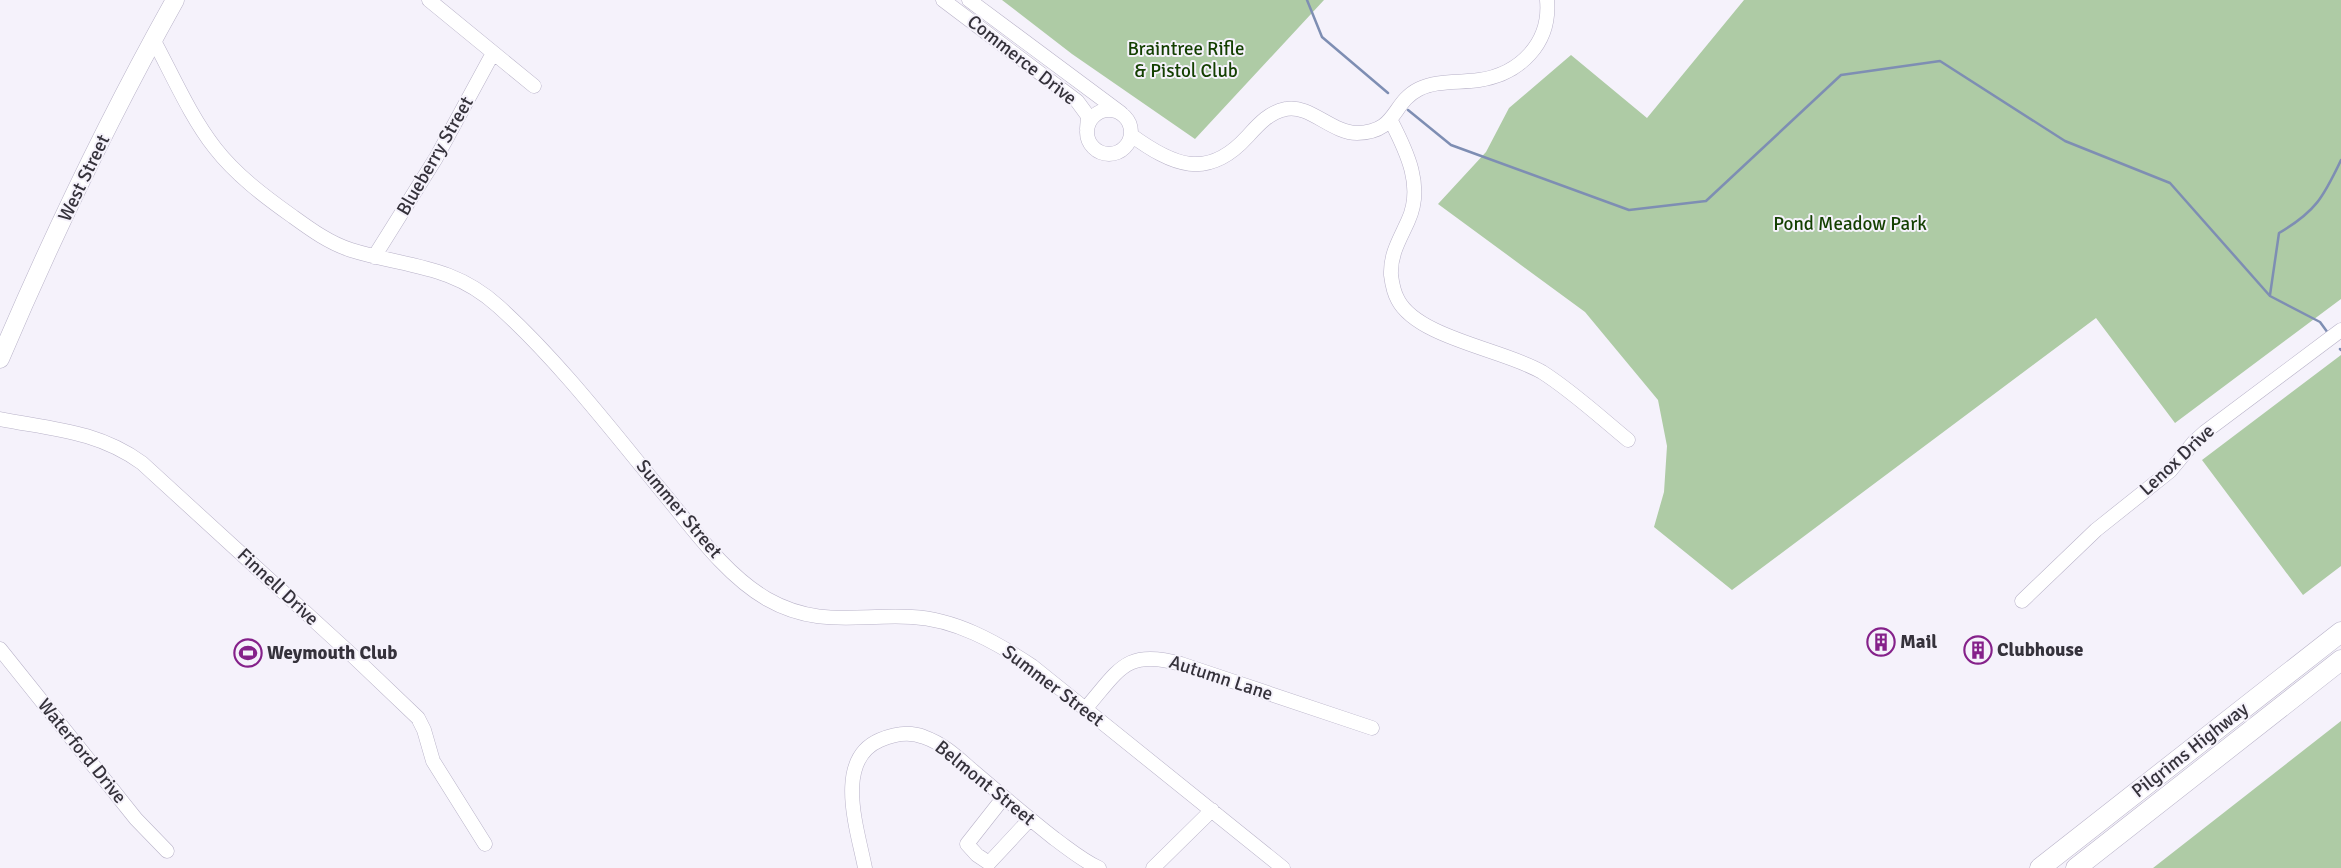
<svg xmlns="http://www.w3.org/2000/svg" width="2341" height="868" font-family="Signika,sans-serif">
	<rect width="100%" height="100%" fill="#f5f2fb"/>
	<!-- green -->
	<path fill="#aecba5" d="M 1002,0 L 1324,0 L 1195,139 L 1072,54 Z
		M 1744,0 L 2341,0 L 2341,299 L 2175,423 L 2096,318 L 1732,590 L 1654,527 L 1664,492 L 1667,446 L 1658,400 L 1585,312 L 1438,204 L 1486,152 L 1509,108 L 1571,55 L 1647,118 Z
		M 2341,355 L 2341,566 L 2303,595 L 2202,460 Z
		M 2341,721 L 2341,868 L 2153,868 Z"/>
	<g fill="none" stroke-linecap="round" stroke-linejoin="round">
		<!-- stream -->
		<path stroke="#7e8eb3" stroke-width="2.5" d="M 1307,0 L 1322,37 L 1388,93
			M 1408,110 L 1451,145 L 1629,210 L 1706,201 L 1841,75 L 1940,61 L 2065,141 L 2170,183 L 2270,296 L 2320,322 L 2328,333
			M 2270,295 L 2279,233 C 2315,212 2323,198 2341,160
			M 2340,349 L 2341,350"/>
		<!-- minor casing -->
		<g stroke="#b8b2c8" stroke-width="15">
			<path id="minor" d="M 429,0 L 534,86
				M 943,0 L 1077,101 L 1088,116 L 1087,129
				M 969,0 L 1121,113
				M 153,39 C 173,76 190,116 215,148 C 236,175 264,196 292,216 C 310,229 329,243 351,250 C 405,267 452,264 498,306 C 556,358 610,428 660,489 C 692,527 724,574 767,599 C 818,628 858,614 912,617 C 955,619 996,642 1032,666 L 1283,868
				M1087 132a22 22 0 1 1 44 0a22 22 0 1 1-44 0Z
				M 1391,121 C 1407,152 1424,187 1408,221 C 1400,239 1390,254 1391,275 C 1392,283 1394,293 1398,300 C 1418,338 1505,350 1542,372 C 1572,391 1600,417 1628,440
				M 1131,135 C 1172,165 1207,181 1247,137 C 1258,125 1269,112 1286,109 C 1309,104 1332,133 1357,133 C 1398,132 1391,103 1419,89 C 1437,80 1459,83 1479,80 C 1520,74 1551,43 1547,0
				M 374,257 L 436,158 L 493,53
				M 0,419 C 52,429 98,431 142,463 L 353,656 L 418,718 L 424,730 L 433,761 L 485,844
				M 2022,601 L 2096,530 L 2170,471 L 2194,442 L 2205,432 L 2341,330
				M 0,649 L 136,819 L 167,851
				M 1086,708 C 1119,670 1126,648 1181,664 L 1372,728
				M 1004,797 L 967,844 L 977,855 L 989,863 L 1030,819
				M 865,868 C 858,831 833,760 880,740 C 894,734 909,731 924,737 C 944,744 958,758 973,771 C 1000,794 1027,817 1055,839 C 1069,849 1083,861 1099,868
				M 1153,868 L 1212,810"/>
		</g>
		<!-- major casing -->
		<g stroke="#b8b2c8" stroke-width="19">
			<path id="major" d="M 0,359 C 52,237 110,116 175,0"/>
		</g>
		<!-- highway casing -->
		<g stroke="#b8b2c8" stroke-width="21">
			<path id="highway" d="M 2040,868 L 2341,632
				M 2076,868 L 2341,660"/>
		</g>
		<!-- minor -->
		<use href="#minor" stroke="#fff" stroke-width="14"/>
		<!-- major -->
		<use href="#major" stroke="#fff" stroke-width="18"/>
		<!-- highway -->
		<use href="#highway" stroke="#fff" stroke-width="20"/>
	</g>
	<!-- icons -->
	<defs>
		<g id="building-ring" transform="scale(1.4375)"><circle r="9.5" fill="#f5f2fb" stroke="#85218a" stroke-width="1.5"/><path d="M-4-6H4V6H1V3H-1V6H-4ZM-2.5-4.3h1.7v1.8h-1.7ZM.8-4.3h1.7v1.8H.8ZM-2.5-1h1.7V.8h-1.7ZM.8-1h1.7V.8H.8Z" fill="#85218a"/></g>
		<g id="stadium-ring" transform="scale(1.4375)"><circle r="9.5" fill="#f5f2fb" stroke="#85218a" stroke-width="1.5"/><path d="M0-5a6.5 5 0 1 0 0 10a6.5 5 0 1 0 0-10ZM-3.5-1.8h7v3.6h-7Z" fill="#85218a"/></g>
	</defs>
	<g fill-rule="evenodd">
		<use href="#building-ring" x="1881" y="642"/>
		<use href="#building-ring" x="1978" y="650"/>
		<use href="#stadium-ring" x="248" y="653"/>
	</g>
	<g text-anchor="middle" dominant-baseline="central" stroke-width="4" stroke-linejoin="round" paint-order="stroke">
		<!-- park labels -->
		<g font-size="19" fill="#133f00" stroke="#f5f2fb">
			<text x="1186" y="49">Braintree Rifle<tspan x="1186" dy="22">&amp; Pistol Club</tspan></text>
			<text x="1850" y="224">Pond Meadow Park</text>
		</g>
		<!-- street labels -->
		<g font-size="19" fill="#35323b" stroke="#f5f2fb">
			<text transform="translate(1022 60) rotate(38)">Commerce Drive</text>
			<text transform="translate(435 156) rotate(-60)">Blueberry Street</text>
			<text transform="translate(84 178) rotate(-64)">West Street</text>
			<text transform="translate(2177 460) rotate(-43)">Lenox Drive</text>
			<text transform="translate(679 509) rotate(50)">Summer Street</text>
			<text transform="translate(278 587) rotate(43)">Finnell Drive</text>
			<text transform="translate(1221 678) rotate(18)">Autumn Lane</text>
			<text transform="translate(1053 686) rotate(37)">Summer Street</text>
			<text transform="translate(2190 750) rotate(-38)">Pilgrims Highway</text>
			<text transform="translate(82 751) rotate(51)">Waterford Drive</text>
			<text transform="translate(985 783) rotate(39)">Belmont Street</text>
		</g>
		<!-- poi labels -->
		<g font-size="19" font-weight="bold" fill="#35323b" stroke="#f5f2fb" text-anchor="start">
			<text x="1900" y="642">Mail</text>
			<text x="1997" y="650">Clubhouse</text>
			<text x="267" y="653">Weymouth Club</text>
		</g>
	</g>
</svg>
